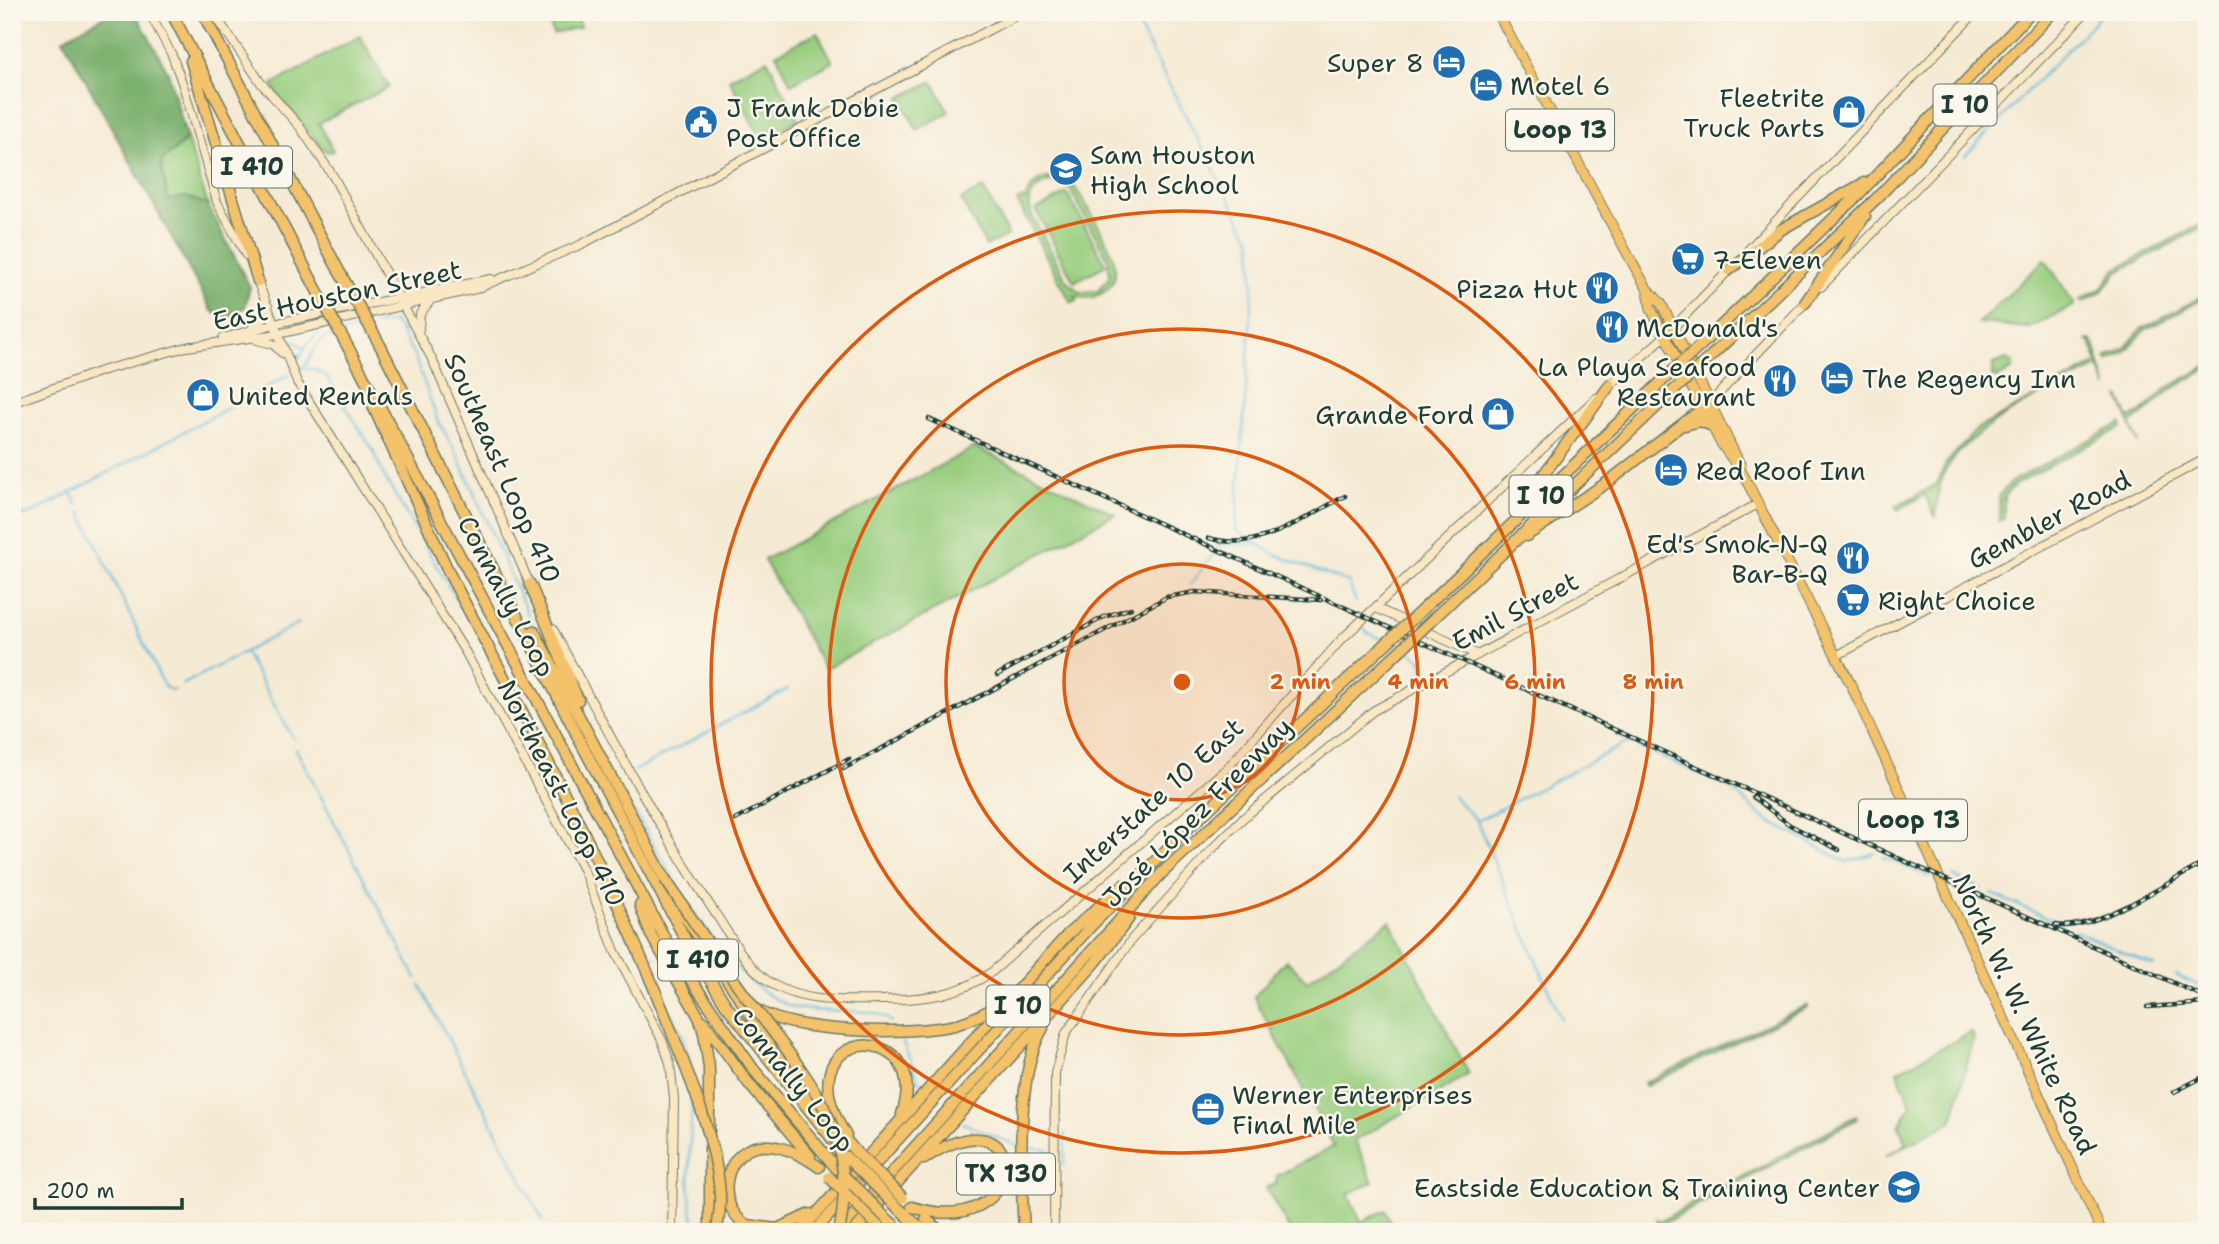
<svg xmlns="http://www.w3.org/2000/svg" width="2219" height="1244" font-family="'Shantell Sans',sans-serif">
	<rect width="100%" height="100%" fill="#fbf7ec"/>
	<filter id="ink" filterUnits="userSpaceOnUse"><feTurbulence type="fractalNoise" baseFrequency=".0143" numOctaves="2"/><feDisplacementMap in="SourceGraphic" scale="14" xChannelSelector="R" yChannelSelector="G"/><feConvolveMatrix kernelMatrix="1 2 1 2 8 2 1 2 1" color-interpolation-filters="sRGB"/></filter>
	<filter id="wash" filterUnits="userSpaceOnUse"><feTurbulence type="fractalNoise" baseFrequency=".00686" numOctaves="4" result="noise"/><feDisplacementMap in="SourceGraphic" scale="28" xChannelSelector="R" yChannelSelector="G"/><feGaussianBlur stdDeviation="1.57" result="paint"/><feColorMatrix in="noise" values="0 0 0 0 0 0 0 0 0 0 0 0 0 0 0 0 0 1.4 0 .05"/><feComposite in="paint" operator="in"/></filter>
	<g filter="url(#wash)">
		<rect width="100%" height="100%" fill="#f5ead3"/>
		<!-- green -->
		<path fill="#98cd7e" stroke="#5c8559" stroke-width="2" fill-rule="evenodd" d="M 547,12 L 576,12 L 580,27 L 553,34 Z
			M 817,32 L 833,62 L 791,84 L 776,54 Z
			M 360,36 L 389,87 L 319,123 L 333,151 L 326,152 L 276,93 L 273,84 Z
			M 767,59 L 798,119 L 755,143 L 760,137 L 729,79 Z
			M 932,81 L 949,112 L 917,130 L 900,98 Z
			M 187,139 L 208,205 L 186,197 L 168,201 L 161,162 Z
			M 1057,177 C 1064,179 1070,182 1075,188 C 1086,202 1113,249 1115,266 C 1118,290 1095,302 1075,296 L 1077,300 L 1071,303 L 1017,201 L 1022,198 L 1025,201 C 1029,185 1040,177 1057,177 ZM 1048,182 L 1063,184 L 1071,191 L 1108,259 L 1110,277 L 1098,291 L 1080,292 L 1067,281 L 1032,216 C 1026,200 1032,188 1048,182 Z
			M 983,188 L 1008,235 L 986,246 L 961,200 Z
			M 1067,193 L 1106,265 L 1074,282 L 1036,210 Z
			M 2207,221 L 2207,225 L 2118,272 L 2101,292 L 2082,303 L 2080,300 L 2101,289 L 2116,269 Z
			M 2045,259 L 2075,305 L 2030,328 L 1979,323 Z
			M 2207,294 L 2207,297 L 2145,330 L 2125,352 L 2108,361 L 2106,358 L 2125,348 L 2141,329 Z
			M 2086,340 L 2091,340 L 2094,344 L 2107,388 L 2099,367 C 2050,390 1980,420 1949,465 C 1938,481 1937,499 1936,518 L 1925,495 L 1898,510 L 1896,506 L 1936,485 L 1946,463 L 1978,428 L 2098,363 L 2090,342 Z
			M 2006,359 L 2013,363 L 2013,369 L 1998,378 L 1992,377 L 1994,364 Z
			M 2207,366 L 2207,369 L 2169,391 L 2143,415 L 2130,423 L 2138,443 L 2119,396 L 2129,418 L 2142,412 L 2167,388 Z
			M 2121,423 L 2122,427 L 2119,429 L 2017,483 L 2004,496 L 2004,518 L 2000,521 L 1999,495 L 2014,480 Z
			M 975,447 L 1115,514 L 825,669 L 764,560 Z
			M 1390,921 L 1469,1074 L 1355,1141 L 1373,1182 L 1348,1194 L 1361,1222 L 1385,1210 L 1395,1232 L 1291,1232 L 1266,1188 L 1276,1184 L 1277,1176 L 1334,1146 L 1254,997 L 1286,960 L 1307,981 Z
			M 1807,1005 L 1808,1007 L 1646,1086 L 1644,1083 Z
			M 1972,1032 L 1974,1037 L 1952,1122 L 1885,1156 L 1907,1144 L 1899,1126 L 1911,1105 L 1897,1071 Z
			M 1856,1116 L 1857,1119 L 1659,1226 L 1656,1219 L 1660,1221 Z"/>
		<!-- forest -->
		<path fill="#7ab06d" stroke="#4c7650" stroke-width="2" d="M 112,12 L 135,12 L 168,72 L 187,139 L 161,162 L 168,200 L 186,197 L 208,205 L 250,287 L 245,307 L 225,319 L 212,311 L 63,39 Z"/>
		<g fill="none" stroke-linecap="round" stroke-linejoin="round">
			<!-- stream -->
			<path stroke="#5db8da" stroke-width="2" d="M 1131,12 L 1252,242 L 1253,288 L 1236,530 L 1274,554 L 1349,583 L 1356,602
				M 1965,156 L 2104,12
				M 394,321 L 398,313
				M 374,325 L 390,322 L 397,325 L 415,357 L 438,421 L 458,456 L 533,626
				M 343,332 L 365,327
				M 402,332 L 411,328
				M 290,339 L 304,347
				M 290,354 L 301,355
				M 304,368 L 314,369 L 327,377 L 373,450 L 384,476 L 462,609
				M 299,369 L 297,362 L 308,343 L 322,330
				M 298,371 C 315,362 309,341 335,334
				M 72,493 L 77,505
				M 81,512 L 164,686 L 172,691 L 175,689
				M 12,516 L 29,515 L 289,375
				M 1190,585 L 1220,545 L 1253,544
				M 1364,627 L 1366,632 L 1384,640
				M 1409,650 L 1422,661 L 1424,674
				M 245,653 L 294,740
				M 182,685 L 299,623
				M 296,749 L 416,978
				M 634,771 L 788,689
				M 1453,796 L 1477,821 L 1561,1019
				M 636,814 C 672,872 726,986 793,1007 C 820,1016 873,1003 891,1022
				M 1477,821 L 1628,742 L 1729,787 L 1766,820 L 1847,862 L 1875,853
				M 1883,857 L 1928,876
				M 1953,876 L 1981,889
				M 1992,894 L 2062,924
				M 2075,931 L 2154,966
				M 647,962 L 656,957
				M 2175,975 L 2207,989
				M 420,985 L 543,1221
				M 664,999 L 683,1036 L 690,1065
				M 900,1036 L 920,1083
				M 692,1098 C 692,1130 682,1208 700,1232
				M 963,1123 L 1018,1146
				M 1031,1148 L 1050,1150
				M 1064,1165 L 1065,1133"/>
		</g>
	</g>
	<g filter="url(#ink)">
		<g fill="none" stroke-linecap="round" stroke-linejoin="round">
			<!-- secondary casing -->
			<g stroke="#6a7a6c" stroke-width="10">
				<path id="secondary" d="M 149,12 L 172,55 L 184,88 L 217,202 L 246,255
					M 213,12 L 261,83 L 300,127 L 333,176 L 432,359 L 531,587
					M 1748,250 L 1976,12
					M 256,277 L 297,382 L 466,653 L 584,871 L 615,951 L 662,1040 L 670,1063 L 674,1098 L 672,1232
					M 1821,287 L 2086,12
					M 252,328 L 263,319 L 268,306
					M 419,329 L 420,314 L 430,301
					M 223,338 L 286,321 L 491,279
					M 257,340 L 273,344 L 282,353
					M 187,347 L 278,334 L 476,289 L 580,245 L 1023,12
					M 1608,387 L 1665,336 L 1732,267
					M 12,403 L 104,370 L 190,346
					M 1707,406 L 1809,299
					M 1376,608 L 1478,655
					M 553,629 C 605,727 656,824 717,916 C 733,940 747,969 774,985 C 807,1004 845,1000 882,1000 C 924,999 959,996 993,971 L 1228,767 L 1341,640 L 1596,398
					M 1836,656 L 2207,458
					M 1054,1232 L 1055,1073 L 1066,1033 L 1132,939 L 1215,846 L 1241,820 L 1373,711 L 1758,504"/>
			</g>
			<!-- primary casing -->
			<g stroke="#6a7a6c" stroke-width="11">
				<path id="primary" d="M 1497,12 L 1633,264 L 1648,290 L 1661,303 L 1741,466
					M 1648,290 L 1651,309 L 1720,442 L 1743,474 L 1851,685 L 2102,1232"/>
			</g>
			<!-- motorway casing -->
			<g stroke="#6a7a6c" stroke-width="13">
				<path id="motorway" d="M 171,12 L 321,298
					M 202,12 L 339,271
					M 191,61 L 258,281
					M 1729,270 L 1782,229 L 1864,183
					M 1805,303 L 1865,216
					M 1702,344 L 1857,196 L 2031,12
					M 381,347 L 581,743 L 690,948 L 726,1005 L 840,1149
					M 349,349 L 675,957 L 754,1070 L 837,1169
					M 1710,357 L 1877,198 L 2053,12
					M 373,406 L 450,575
					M 1685,425 L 1700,421 L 1712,426
					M 1518,509 L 1610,385
					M 1526,536 L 1608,482 L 1702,409
					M 530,584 L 578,700
					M 1422,610 L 1661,382
					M 1434,618 L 1669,395
					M 534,631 L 665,879
					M 673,899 L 792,1076 L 855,1151
					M 640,905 L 651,935 L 699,1017 L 704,1033 L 709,1068 L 709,1132
					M 755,1008 C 787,1034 915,1035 955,1025 C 971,1020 986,1013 999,1004
					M 703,1021 L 749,1084 L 810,1156
					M 846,1136 C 777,1023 935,1016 902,1114
					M 710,1148 L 710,1232
					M 896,1206 L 925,1232
					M 912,1207 C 1034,1244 1035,1084 924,1159
					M 810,1214 L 777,1229 L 747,1225 C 711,1204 725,1141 770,1146 C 789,1148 804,1156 819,1167
					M 886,1218 L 902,1232
					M 926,1219 L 941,1232
					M 800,1232 L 1068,934 L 1123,885
					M 814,1232 L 1092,925 L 1181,835 L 1376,653
					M 838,1232 L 1162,873 L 1392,658
					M 853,1232 L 1096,962 L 1129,918
					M 1024,1232 C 1021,1179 1015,1073 1043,1028"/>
			</g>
			<!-- secondary -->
			<use href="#secondary" stroke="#fae7c3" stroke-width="8"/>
			<!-- primary -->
			<use href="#primary" stroke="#f3c26a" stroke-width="9"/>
			<!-- motorway -->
			<use href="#motorway" stroke="#f3c26a" stroke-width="10"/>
			<!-- rail casing -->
			<g stroke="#1f3d34" stroke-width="4.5">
				<path id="rail" d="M 929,419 L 2207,998
					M 1209,538 C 1258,553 1303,518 1345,496
					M 997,675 L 1104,617 L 1131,608
					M 843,769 L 1167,597 L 1195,592 L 1321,600
					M 1753,797 L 1790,825 L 1839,850
					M 735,820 L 849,759
					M 2055,925 C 2094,933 2170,881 2207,861
					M 2147,1007 L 2207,1003
					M 2174,1092 L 2207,1075"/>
			</g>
			<!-- rail -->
			<use href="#rail" stroke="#fbf7ec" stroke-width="2" stroke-dasharray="5" stroke-linecap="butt"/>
			<!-- motorway-bridge casing -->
			<g stroke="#6a7a6c" stroke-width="13" stroke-linecap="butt">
				<path id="motorway-bridge" d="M 339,271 L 381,347
					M 321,298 L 349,349
					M 1661,382 L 1702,344
					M 1669,395 L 1710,357
					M 450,575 C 526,719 604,861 664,1013 C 685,1065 717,1140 720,1195 C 721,1207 718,1220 717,1232
					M 1376,653 L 1422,610
					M 1392,658 L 1434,618
					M 665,879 C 692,919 718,959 747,998 C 804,1074 861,1129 839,1232
					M 855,1151 L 903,1198
					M 846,1157 L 896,1206
					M 844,1176 L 886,1218
					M 829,1177 L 879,1227"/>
			</g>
			<!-- motorway-bridge -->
			<use href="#motorway-bridge" stroke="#f3c26a" stroke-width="10"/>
		</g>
	</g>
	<!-- distance rings -->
	<circle cx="1182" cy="682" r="118" fill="#de580e" fill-opacity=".12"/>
	<g fill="none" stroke="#de580e" stroke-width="3.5">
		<circle cx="1182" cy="682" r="118"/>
		<circle cx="1182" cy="682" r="236"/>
		<circle cx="1182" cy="682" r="353"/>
		<circle cx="1182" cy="682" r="471"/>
	</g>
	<!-- icons -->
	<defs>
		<g id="hotel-disc" transform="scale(1.75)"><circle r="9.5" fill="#1f6fb2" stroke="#fbf7ec"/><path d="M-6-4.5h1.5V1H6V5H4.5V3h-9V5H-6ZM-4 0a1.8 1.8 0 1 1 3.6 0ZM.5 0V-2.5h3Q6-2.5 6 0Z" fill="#fff"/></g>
		<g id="shop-disc" transform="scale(1.75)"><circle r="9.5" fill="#1f6fb2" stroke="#fbf7ec"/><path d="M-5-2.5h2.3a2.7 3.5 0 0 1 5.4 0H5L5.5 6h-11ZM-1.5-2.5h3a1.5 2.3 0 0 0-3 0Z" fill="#fff"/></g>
		<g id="civic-disc" transform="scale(1.75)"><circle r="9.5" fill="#1f6fb2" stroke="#fbf7ec"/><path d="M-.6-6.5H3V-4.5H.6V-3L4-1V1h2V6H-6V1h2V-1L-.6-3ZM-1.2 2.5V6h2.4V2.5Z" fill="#fff"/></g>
		<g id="school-disc" transform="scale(1.75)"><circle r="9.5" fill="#1f6fb2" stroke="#fbf7ec"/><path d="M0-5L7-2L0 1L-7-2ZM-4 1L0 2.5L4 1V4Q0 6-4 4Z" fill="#fff"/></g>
		<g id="supermarket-disc" transform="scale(1.75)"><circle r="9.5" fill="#1f6fb2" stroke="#fbf7ec"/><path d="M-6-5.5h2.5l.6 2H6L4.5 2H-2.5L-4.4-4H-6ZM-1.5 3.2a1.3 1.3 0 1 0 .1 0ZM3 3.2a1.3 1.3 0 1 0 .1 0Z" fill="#fff"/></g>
		<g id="restaurant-disc" transform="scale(1.75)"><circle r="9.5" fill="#1f6fb2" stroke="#fbf7ec"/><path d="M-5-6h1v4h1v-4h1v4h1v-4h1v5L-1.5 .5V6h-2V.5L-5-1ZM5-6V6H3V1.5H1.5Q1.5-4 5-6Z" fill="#fff"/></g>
		<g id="office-disc" transform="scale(1.75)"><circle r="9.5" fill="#1f6fb2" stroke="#fbf7ec"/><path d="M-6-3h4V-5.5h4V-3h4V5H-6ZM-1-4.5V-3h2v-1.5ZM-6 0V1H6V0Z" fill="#fff"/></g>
		<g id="university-disc" transform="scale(1.75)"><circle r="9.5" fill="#1f6fb2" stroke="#fbf7ec"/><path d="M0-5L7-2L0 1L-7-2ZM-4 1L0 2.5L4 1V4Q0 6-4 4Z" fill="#fff"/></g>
	</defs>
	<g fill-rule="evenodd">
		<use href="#hotel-disc" x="1449" y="62"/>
		<use href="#hotel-disc" x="1486" y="85"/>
		<use href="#shop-disc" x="1849" y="112"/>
		<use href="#civic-disc" x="701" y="122"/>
		<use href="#school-disc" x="1066" y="169"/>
		<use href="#supermarket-disc" x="1688" y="259"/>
		<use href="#restaurant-disc" x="1602" y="288"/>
		<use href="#restaurant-disc" x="1612" y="327"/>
		<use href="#hotel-disc" x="1837" y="378"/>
		<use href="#restaurant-disc" x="1780" y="381"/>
		<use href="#shop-disc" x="203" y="395"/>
		<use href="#shop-disc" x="1498" y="414"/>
		<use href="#hotel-disc" x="1671" y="470"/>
		<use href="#restaurant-disc" x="1853" y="558"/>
		<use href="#supermarket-disc" x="1853" y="600"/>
		<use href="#office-disc" x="1208" y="1109"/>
		<use href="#university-disc" x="1904" y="1187"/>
	</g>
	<g text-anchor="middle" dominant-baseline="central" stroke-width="5" stroke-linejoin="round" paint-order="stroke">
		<!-- shield labels -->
		<g fill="#fbf7ec" stroke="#61756b" stroke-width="2">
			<rect x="1933.5" y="84.5" width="63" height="41" rx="5"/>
			<rect x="1506" y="109.5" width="108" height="41" rx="5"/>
			<rect x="212" y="146.5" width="80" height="41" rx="5"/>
			<rect x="1509.5" y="475.5" width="63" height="41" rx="5"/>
			<rect x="1859" y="799.5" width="108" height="41" rx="5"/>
			<rect x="658" y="939.5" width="80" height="41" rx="5"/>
			<rect x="986.5" y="985.5" width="63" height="41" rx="5"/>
			<rect x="957" y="1153.5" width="98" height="41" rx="5"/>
		</g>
		<g font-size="24" font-weight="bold" fill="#1f3d34">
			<text x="1965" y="105">I 10</text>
			<text x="1560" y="130">Loop 13</text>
			<text x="252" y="167">I 410</text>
			<text x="1541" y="496">I 10</text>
			<text x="1913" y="820">Loop 13</text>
			<text x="698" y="960">I 410</text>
			<text x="1018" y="1006">I 10</text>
			<text x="1006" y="1174">TX 130</text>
		</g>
		<!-- poi labels -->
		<g font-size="26" fill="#1f3d34" stroke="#fbf7ec" text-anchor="start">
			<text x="1424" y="62" text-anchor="end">Super 8</text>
			<text x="1510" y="85">Motel 6</text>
			<text x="1825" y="97" text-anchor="end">Fleetrite<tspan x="1825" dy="30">Truck Parts</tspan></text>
			<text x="726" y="107">J Frank Dobie<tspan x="726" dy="30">Post Office</tspan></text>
			<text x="1090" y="154">Sam Houston<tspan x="1090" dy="30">High School</tspan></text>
			<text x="1712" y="259">7-Eleven</text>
			<text x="1578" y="288" text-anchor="end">Pizza Hut</text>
			<text x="1636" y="327">McDonald's</text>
			<text x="1756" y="366" text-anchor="end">La Playa Seafood<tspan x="1756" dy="30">Restaurant</tspan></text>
			<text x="1862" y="378">The Regency Inn</text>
			<text x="228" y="395">United Rentals</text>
			<text x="1474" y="414" text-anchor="end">Grande Ford</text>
			<text x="1696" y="470">Red Roof Inn</text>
			<text x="1828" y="543" text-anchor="end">Ed's Smok-N-Q<tspan x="1828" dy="30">Bar-B-Q</tspan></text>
			<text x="1878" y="600">Right Choice</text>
			<text x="1232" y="1094">Werner Enterprises<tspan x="1232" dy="30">Final Mile</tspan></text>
			<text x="1880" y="1187" text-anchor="end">Eastside Education &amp; Training Center</text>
		</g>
		<!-- street labels -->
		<g font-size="26" fill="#1f3d34" stroke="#fbf7ec">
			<text transform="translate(337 295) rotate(-12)">East Houston Street</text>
			<text transform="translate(503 468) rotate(66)">Southeast Loop 410</text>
			<text transform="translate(2049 519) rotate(-28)">Gembler Road</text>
			<text transform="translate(507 596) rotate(62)">Connally Loop</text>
			<text transform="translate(1515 611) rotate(-28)">Emil Street</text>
			<text transform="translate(562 793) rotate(63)">Northeast Loop 410</text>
			<text transform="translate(1153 800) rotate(-42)">Interstate 10 East</text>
			<text transform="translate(1197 812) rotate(-45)">José López Freeway</text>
			<text transform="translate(2025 1014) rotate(65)">North W. W. White Road</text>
			<text transform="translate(794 1079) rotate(51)">Connally Loop</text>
		</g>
	</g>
	<circle cx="1182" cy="682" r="10" fill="#de580e" stroke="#fbf7ec" stroke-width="3.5"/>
	<g font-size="21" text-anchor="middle" font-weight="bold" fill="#de580e" stroke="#fbf7ec" stroke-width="5" stroke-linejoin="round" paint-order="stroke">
		<text x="1300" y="689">2 min</text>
		<text x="1418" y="689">4 min</text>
		<text x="1535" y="689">6 min</text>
		<text x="1653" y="689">8 min</text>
	</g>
	<!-- margin -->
	<rect width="2219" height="1244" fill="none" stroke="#fbf7ec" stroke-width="42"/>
	<!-- scale -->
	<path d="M35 1198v10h147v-10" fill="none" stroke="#1f3d34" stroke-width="3.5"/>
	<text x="46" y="1198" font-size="21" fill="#1f3d34" stroke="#fbf7ec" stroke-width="5" paint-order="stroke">200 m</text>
</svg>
